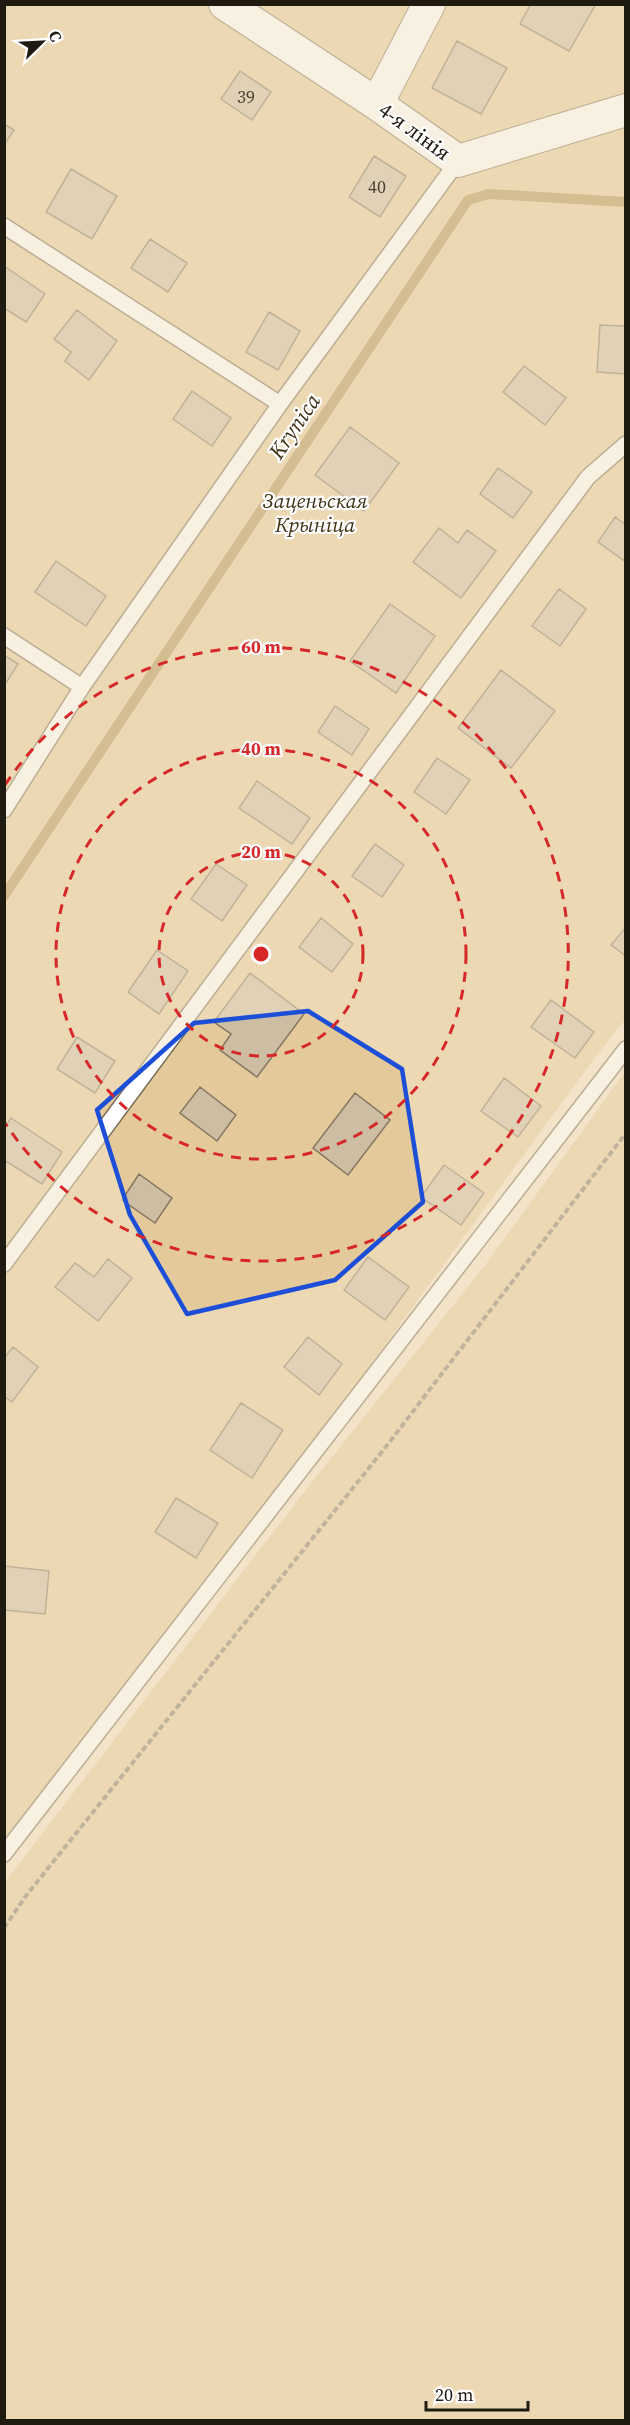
<svg xmlns="http://www.w3.org/2000/svg" width="630" height="2425" font-family="'Source Serif 4',serif">
	<rect width="100%" height="100%" fill="#f3e4c9"/>
	<!-- green -->
	<path fill="#e4ca9a" d="M 5,5 L 625,5 L 625,1020 L 593,1060 L 5,1866 Z
		M 625,1072 L 625,2420 L 5,2420 L 5,1882 L 297,1501 L 486,1264 Z"/>
	<g fill="none" stroke-linecap="round" stroke-linejoin="round">
		<!-- stream -->
		<path stroke="#b08e4d" stroke-width="10" d="M 4,896 L 468,200 L 489,194 L 626,202"/>
	</g>
	<!-- building -->
	<path fill="#ccbda3" stroke="#84765e" stroke-width="1.5" d="M 531,4 L 596,4 L 569,51 L 520,24 Z
		M 457,41 L 507,68 L 481,114 L 432,88 Z
		M 240,71 L 271,92 L 252,120 L 221,99 Z
		M 4,124 L 14,130 L 4,145 Z
		M 374,156 L 406,176 L 380,217 L 349,197 Z
		M 71,169 L 117,196 L 92,239 L 46,212 Z
		M 150,239 L 187,263 L 168,292 L 131,268 Z
		M 4,266 L 45,294 L 26,322 L 4,308 Z
		M 77,310 L 117,341 L 89,380 L 65,361 L 71,352 L 54,339 Z
		M 269,312 L 300,331 L 278,370 L 246,352 Z
		M 600,325 L 626,326 L 626,374 L 597,372 Z
		M 524,366 L 566,398 L 545,425 L 503,392 Z
		M 192,391 L 231,418 L 212,446 L 173,419 Z
		M 350,427 L 399,463 L 364,511 L 315,475 Z
		M 498,468 L 532,492 L 513,518 L 480,494 Z
		M 615,517 L 626,525 L 626,562 L 598,542 Z
		M 439,528 L 458,543 L 467,530 L 496,551 L 461,598 L 413,562 Z
		M 56,561 L 106,596 L 86,626 L 35,592 Z
		M 559,589 L 586,609 L 560,646 L 532,626 Z
		M 390,604 L 435,636 L 396,693 L 350,661 Z
		M 4,655 L 18,664 L 4,686 Z
		M 501,670 L 555,711 L 511,768 L 458,728 Z
		M 335,706 L 369,729 L 352,755 L 318,732 Z
		M 437,758 L 470,780 L 446,814 L 414,792 Z
		M 257,781 L 310,818 L 292,844 L 239,808 Z
		M 375,844 L 404,865 L 382,897 L 352,876 Z
		M 216,864 L 247,885 L 222,921 L 191,899 Z
		M 321,918 L 353,944 L 332,972 L 299,947 Z
		M 626,927 L 626,956 L 611,945 Z
		M 157,950 L 188,971 L 159,1014 L 128,992 Z
		M 250,973 L 304,1014 L 257,1077 L 220,1050 L 231,1034 L 214,1022 Z
		M 551,1000 L 594,1032 L 575,1058 L 531,1027 Z
		M 77,1037 L 115,1061 L 95,1093 L 57,1069 Z
		M 504,1078 L 541,1106 L 518,1137 L 481,1111 Z
		M 200,1087 L 236,1115 L 217,1141 L 180,1113 Z
		M 355,1093 L 390,1120 L 348,1175 L 313,1148 Z
		M 11,1118 L 62,1152 L 42,1184 L 4,1160 L 4,1128 Z
		M 444,1165 L 484,1193 L 461,1225 L 421,1197 Z
		M 139,1174 L 172,1198 L 155,1223 L 122,1200 Z
		M 368,1257 L 409,1287 L 385,1320 L 344,1290 Z
		M 108,1259 L 132,1278 L 98,1321 L 55,1287 L 75,1263 L 94,1277 Z
		M 308,1337 L 342,1364 L 319,1395 L 284,1367 Z
		M 13,1347 L 38,1367 L 12,1402 L 4,1396 L 4,1358 Z
		M 241,1403 L 283,1430 L 252,1478 L 210,1450 Z
		M 176,1498 L 218,1523 L 196,1558 L 155,1532 Z
		M 4,1566 L 49,1571 L 45,1614 L 4,1610 Z"/>
	<g fill="none" stroke-linecap="round" stroke-linejoin="round">
		<!-- lane casing -->
		<g stroke="#796c54" stroke-width="18">
			<path id="lane" d="M 4,226 L 280,404
				M 4,636 L 82,687
				M 4,810 L 82,687 L 280,404 L 458,161
				M 4,1264 L 588,477 L 626,444
				M 4,1854 L 626,1049"/>
		</g>
		<!-- street casing -->
		<g stroke="#796c54" stroke-width="34">
			<path id="street" d="M 225,4 L 377,104 L 458,161 L 626,110
				M 377,104 L 429,4"/>
		</g>
		<!-- path -->
		<path stroke="#857b69" stroke-width="4" stroke-dasharray="6 3" stroke-linecap="butt" d="M 4,1928 L 25,1897 L 385,1448 L 626,1133"/>
		<!-- lane -->
		<use href="#lane" stroke="#fff" stroke-width="15"/>
		<!-- street -->
		<use href="#street" stroke="#fff" stroke-width="32"/>
	</g>
	<!-- marked area -->
	<path d="M0 0H630V2425H0ZM 308,1011 L 402,1069 L 423,1202 L 335,1280 L 187,1314 L 130,1215 L 97,1110 L 194,1023 Z" fill="#f3e4c9" fill-opacity=".55" fill-rule="evenodd"/>
	<path fill="none" stroke="#1d4ed8" stroke-width="4.5" stroke-linejoin="round" d="M 308,1011 L 402,1069 L 423,1202 L 335,1280 L 187,1314 L 130,1215 L 97,1110 L 194,1023 Z"/>
	<!-- distance rings -->
	<g fill="none" stroke="#d62828" stroke-width="3" stroke-dasharray="10 8">
		<circle cx="261" cy="954" r="102"/>
		<circle cx="261" cy="954" r="205"/>
		<path d="M5 785A307 307 0 1 1 5 1123"/>
	</g>
	<g text-anchor="middle" dominant-baseline="central" stroke-width="4.5" stroke-linejoin="round" paint-order="stroke">
		<!-- number labels -->
		<g font-size="18" fill="#4b4436">
			<text x="246" y="96">39</text>
			<text x="377" y="186">40</text>
		</g>
		<!-- street labels -->
		<g font-size="21" fill="#201b11" stroke="#fff">
			<text transform="translate(415 131) rotate(36)">4-я лінія</text>
		</g>
		<!-- park labels -->
		<g font-size="21" font-style="italic" fill="#433416" stroke="#fff">
			<text x="315" y="500">Заценьская<tspan x="315" dy="24">Крыніца</tspan></text>
		</g>
		<!-- water labels -->
		<g font-size="22" font-style="italic" fill="#423215" stroke="#fff">
			<text transform="translate(294 426) rotate(-56)">Krynica</text>
		</g>
	</g>
	<circle cx="261" cy="954" r="9" fill="#d62828" stroke="#fff" stroke-width="3"/>
	<g font-size="18" text-anchor="middle" font-weight="bold" fill="#d62828" stroke="#fff" stroke-width="4.5" stroke-linejoin="round" paint-order="stroke">
		<text x="261" y="653">60 m</text>
		<text x="261" y="755">40 m</text>
		<text x="261" y="858">20 m</text>
	</g>
	<!-- border -->
	<rect width="630" height="2425" fill="none" stroke="#201b11" stroke-width="12"/>
	<!-- north arrow -->
	<g transform="translate(42 42) rotate(66)" stroke="#ffffff" stroke-width="4.5" paint-order="stroke">
	<path d="M0-4.5L10 22L0 15L-10 22Z" fill="#201b11"/>
	<text y="-9" font-size="16" font-weight="bold" text-anchor="middle" fill="#201b11">С</text>
	</g>
	<!-- scale -->
	<path d="M426 2401v9h102v-9" fill="none" stroke="#201b11" stroke-width="3"/>
	<text x="435" y="2401" font-size="18" fill="#201b11" stroke="#ffffff" stroke-width="4.5" paint-order="stroke">20 m</text>
</svg>
